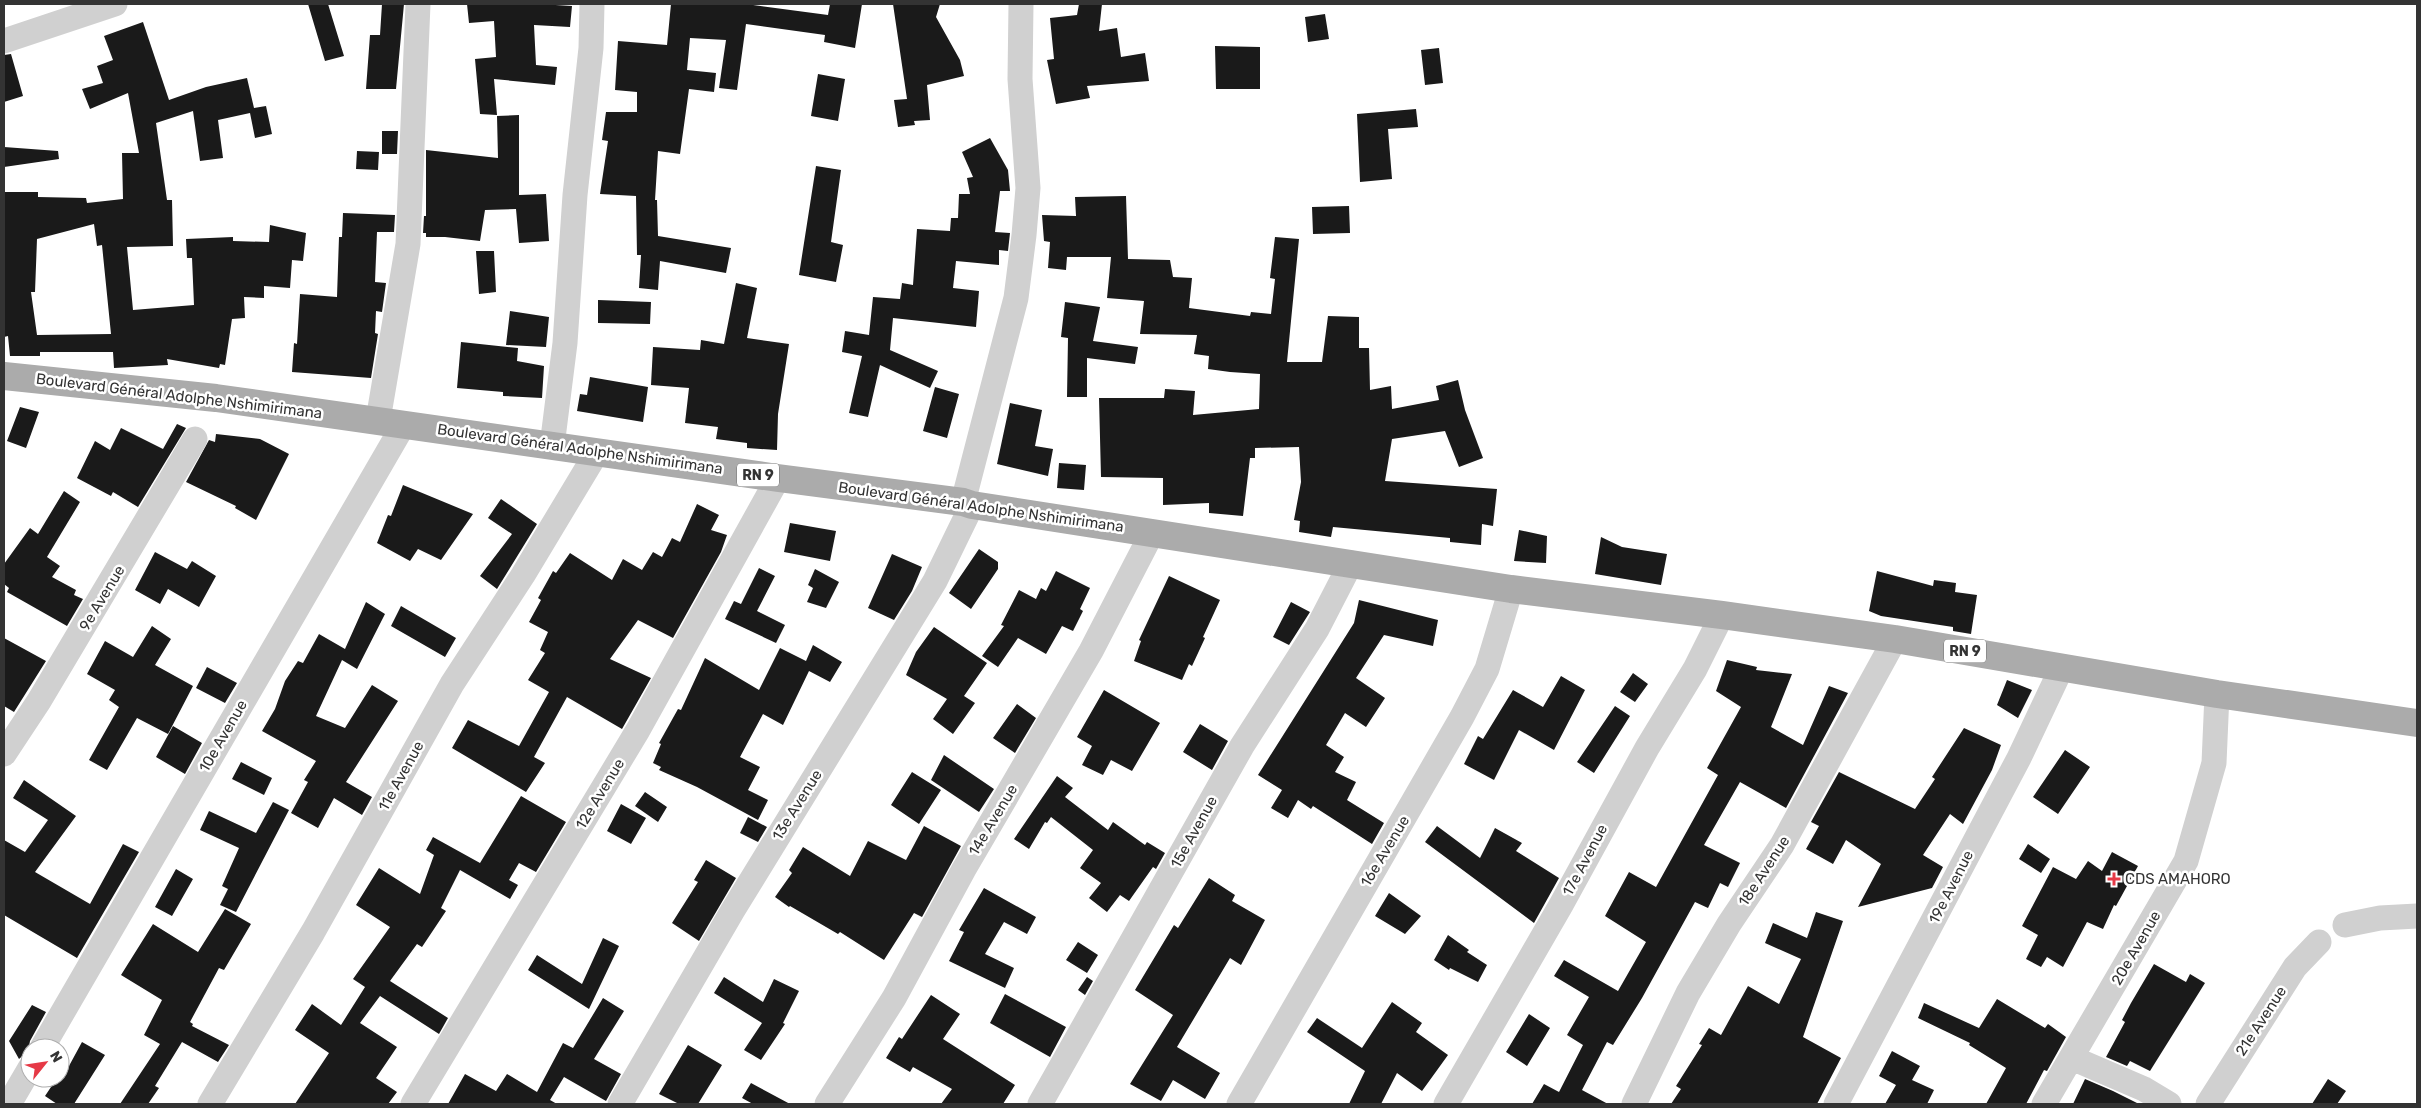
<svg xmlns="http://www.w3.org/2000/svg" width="2421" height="1108" font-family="Rubik,sans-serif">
	<rect width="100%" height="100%" fill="#fff"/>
	<!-- building -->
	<path fill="#1a1a1a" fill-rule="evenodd" d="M 308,4 L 328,4 L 344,56 L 325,61 Z
		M 382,4 L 404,4 L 396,89 L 366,89 L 370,35 L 380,35 Z
		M 467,4 L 539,4 L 572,6 L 570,27 L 534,25 L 536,65 L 557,67 L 555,85 L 494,79 L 497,115 L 480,114 L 475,59 L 496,57 L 494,21 L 469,23 Z
		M 671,4 L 746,4 L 828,15 L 830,4 L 862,4 L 855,48 L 824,42 L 825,35 L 746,24 L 737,90 L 719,88 L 726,40 L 690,38 L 687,70 L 716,73 L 714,92 L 689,89 L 680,154 L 658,151 L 655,200 L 657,200 L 658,236 L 731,248 L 726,273 L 660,261 L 658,290 L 639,288 L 641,255 L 637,255 L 636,196 L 600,194 L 608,141 L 602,140 L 606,112 L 637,112 L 637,92 L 615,90 L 618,41 L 667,45 Z
		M 893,4 L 940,4 L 936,17 L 960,60 L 964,76 L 927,85 L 930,120 L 914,121 L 915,125 L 898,127 L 894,100 L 907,99 Z
		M 1079,4 L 1102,4 L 1099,31 L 1117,28 L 1121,57 L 1145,53 L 1149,81 L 1087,86 L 1090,98 L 1056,104 L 1047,60 L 1054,59 L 1050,18 L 1077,15 Z
		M 1325,14 L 1329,39 L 1308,42 L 1305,17 Z
		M 143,22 L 169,100 L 206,87 L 247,78 L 254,108 L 266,106 L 272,134 L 255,138 L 250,113 L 218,120 L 223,158 L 200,161 L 193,111 L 156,123 L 167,200 L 172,200 L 173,246 L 127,247 L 133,310 L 194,305 L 192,258 L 187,258 L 186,239 L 233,237 L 233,241 L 269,242 L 270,225 L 306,233 L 303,261 L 292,260 L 290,288 L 264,286 L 264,298 L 244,297 L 245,318 L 232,319 L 225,365 L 220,364 L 219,368 L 167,359 L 168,365 L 114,368 L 113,352 L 40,352 L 40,356 L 10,356 L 8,336 L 4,337 L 4,192 L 38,192 L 38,197 L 86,198 L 87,203 L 123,199 L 122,153 L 139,153 L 128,93 L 90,109 L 82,89 L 103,83 L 97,66 L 113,60 L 104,36 ZM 94,224 L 97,246 L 102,245 L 111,334 L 37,335 L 31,292 L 35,292 L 37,239 Z
		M 1215,46 L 1260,47 L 1260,89 L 1216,89 Z
		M 1439,48 L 1443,83 L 1425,85 L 1421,50 Z
		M 11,54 L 23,96 L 4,102 L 4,55 Z
		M 818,74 L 845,79 L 838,121 L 811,116 Z
		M 1416,109 L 1418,127 L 1388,129 L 1392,179 L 1360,182 L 1357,114 Z
		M 519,115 L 519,195 L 546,194 L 549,241 L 519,243 L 516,209 L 485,210 L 480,241 L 445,237 L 426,237 L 426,233 L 423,233 L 424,216 L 426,216 L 426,150 L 498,158 L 497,116 Z
		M 382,131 L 398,131 L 397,154 L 382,154 Z
		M 990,138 L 1008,170 L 1010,191 L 1000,191 L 995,232 L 1010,233 L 1008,251 L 999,250 L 999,265 L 956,261 L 953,288 L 979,291 L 976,327 L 893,318 L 890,350 L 938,371 L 930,388 L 880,365 L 868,417 L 849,413 L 862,356 L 842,352 L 845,331 L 869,335 L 873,297 L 900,299 L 902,283 L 913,285 L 917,229 L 950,231 L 951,218 L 958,218 L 959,194 L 970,194 L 967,178 L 973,177 L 962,152 Z
		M 4,147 L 58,151 L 59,159 L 4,167 Z
		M 357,151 L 379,152 L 378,170 L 356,169 Z
		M 816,166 L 841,170 L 831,242 L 843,245 L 836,282 L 799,275 Z
		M 1126,196 L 1128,259 L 1170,260 L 1173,277 L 1192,278 L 1189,308 L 1250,316 L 1251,312 L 1271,314 L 1275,279 L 1270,278 L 1275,237 L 1299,239 L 1287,362 L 1322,362 L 1328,316 L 1359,317 L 1359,348 L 1369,348 L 1370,390 L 1391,386 L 1392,409 L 1439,400 L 1436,386 L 1458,380 L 1465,410 L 1483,458 L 1459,467 L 1445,431 L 1392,439 L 1385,481 L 1497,489 L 1493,526 L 1482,524 L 1481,545 L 1450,542 L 1450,538 L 1333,527 L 1331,537 L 1299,532 L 1300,521 L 1294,520 L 1301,482 L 1299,447 L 1255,448 L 1255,458 L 1250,458 L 1243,516 L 1209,513 L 1209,503 L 1163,505 L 1163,478 L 1101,477 L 1099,398 L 1164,398 L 1165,389 L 1195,391 L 1193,415 L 1259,409 L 1260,374 L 1230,372 L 1208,369 L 1209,356 L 1194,354 L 1197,335 L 1140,334 L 1144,301 L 1107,298 L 1111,257 L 1067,257 L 1066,270 L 1048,268 L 1050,242 L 1044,241 L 1042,215 L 1076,216 L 1075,197 Z
		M 1349,206 L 1350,233 L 1313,234 L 1312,207 Z
		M 343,213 L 395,215 L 394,232 L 377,232 L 375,282 L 386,283 L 382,312 L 376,311 L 375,333 L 378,334 L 371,378 L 292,372 L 294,343 L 297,344 L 300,294 L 337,297 L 339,237 L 342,237 Z
		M 476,251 L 494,251 L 496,292 L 479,294 Z
		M 736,283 L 757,288 L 747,338 L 789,344 L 778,414 L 777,450 L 747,448 L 747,443 L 716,439 L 718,427 L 685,423 L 689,388 L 651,385 L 653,347 L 700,350 L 701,340 L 724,344 Z
		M 598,300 L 651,302 L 650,324 L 598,323 Z
		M 1065,302 L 1100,307 L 1093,341 L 1138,347 L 1135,364 L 1087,358 L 1087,397 L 1067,397 L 1068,338 L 1061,337 Z
		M 510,311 L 549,317 L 546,347 L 506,345 Z
		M 461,342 L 518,348 L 517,361 L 544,366 L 542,398 L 503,396 L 503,392 L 457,388 Z
		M 590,377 L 648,387 L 643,422 L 577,411 L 580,394 L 587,395 Z
		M 935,387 L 959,394 L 947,438 L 923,431 Z
		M 1010,403 L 1042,410 L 1035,446 L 1053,449 L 1048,476 L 997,464 Z
		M 20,407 L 39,412 L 26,448 L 7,441 Z
		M 177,424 L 186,428 L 138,507 L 113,492 L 111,496 L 77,478 L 95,441 L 110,450 L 121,428 L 163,449 Z
		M 216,434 L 260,439 L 289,454 L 256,520 L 235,508 L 236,506 L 186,482 L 209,440 L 215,442 Z
		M 1059,463 L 1086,465 L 1084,490 L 1057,488 Z
		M 403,485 L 473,514 L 441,560 L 418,549 L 410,561 L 377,543 L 388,515 L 391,516 Z
		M 64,491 L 80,502 L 47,557 L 60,566 L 52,577 L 76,590 L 74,595 L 83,599 L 67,626 L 7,592 L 9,588 L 4,584 L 4,564 L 30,528 L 38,534 Z
		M 501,499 L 537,524 L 497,589 L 480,576 L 512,534 L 488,518 Z
		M 697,504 L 719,515 L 711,530 L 727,535 L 721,552 L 673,638 L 638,620 L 610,659 L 651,678 L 622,729 L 567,697 L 534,757 L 545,763 L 526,792 L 452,748 L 468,720 L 519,746 L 549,692 L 528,680 L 545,653 L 540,650 L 548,632 L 529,622 L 541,600 L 538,598 L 553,571 L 556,573 L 570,553 L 612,580 L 623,559 L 642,570 L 653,552 L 662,557 L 672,538 L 680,542 Z
		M 790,523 L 836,531 L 830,561 L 784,552 Z
		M 1519,530 L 1547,536 L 1546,563 L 1514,561 Z
		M 1601,537 L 1622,547 L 1667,554 L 1661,585 L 1595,574 Z
		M 979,549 L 998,562 L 998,569 L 971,609 L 949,593 Z
		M 155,552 L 187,569 L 192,561 L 216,576 L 199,607 L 168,589 L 160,604 L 135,590 Z
		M 892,554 L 922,567 L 912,591 L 894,620 L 868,608 Z
		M 759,568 L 775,576 L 757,611 L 785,625 L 776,643 L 725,619 L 734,601 L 741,604 Z
		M 815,569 L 839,582 L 826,608 L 807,602 L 813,588 L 808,585 Z
		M 1056,571 L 1090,588 L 1080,609 L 1083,611 L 1073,631 L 1062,626 L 1046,654 L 1018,638 L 998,667 L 982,656 L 1004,626 L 1001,625 L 1019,590 L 1036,599 L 1041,588 L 1046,591 Z
		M 1877,571 L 1933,586 L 1934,580 L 1956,583 L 1955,592 L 1977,595 L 1971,634 L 1953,631 L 1953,627 L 1881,616 L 1869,611 Z
		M 1169,576 L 1220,600 L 1203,637 L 1205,638 L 1192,666 L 1189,664 L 1182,680 L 1134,661 L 1141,641 L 1139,640 Z
		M 1359,600 L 1438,620 L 1433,646 L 1384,635 L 1356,678 L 1385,698 L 1366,727 L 1345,713 L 1326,745 L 1344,757 L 1335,772 L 1356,782 L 1347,800 L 1384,823 L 1372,844 L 1313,806 L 1311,809 L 1298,800 L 1288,818 L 1271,808 L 1282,790 L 1258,775 L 1354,623 Z
		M 366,602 L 385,614 L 357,669 L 342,660 L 316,716 L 345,728 L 372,685 L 398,701 L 346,782 L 372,797 L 362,815 L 334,798 L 318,828 L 291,813 L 308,782 L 304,780 L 316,761 L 262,731 L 275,709 L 285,681 L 298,661 L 303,663 L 319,634 L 345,649 Z
		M 1291,602 L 1310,612 L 1289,645 L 1273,637 Z
		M 401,606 L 456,638 L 445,657 L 391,626 Z
		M 152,626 L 171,639 L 155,665 L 193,686 L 168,734 L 137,718 L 107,770 L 89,760 L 119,707 L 109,700 L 115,690 L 87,674 L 105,641 L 133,657 Z
		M 934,627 L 987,663 L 964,696 L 975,703 L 953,734 L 933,719 L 947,699 L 906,675 L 916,652 Z
		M 4,638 L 46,661 L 14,712 L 4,706 Z
		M 813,645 L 842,662 L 830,682 L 809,671 L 783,725 L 763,714 L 740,757 L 760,767 L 748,790 L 768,800 L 758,820 L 697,787 L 659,770 L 661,767 L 653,763 L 661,744 L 659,743 L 678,709 L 681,710 L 705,658 L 759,690 L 780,648 L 806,661 Z
		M 1727,660 L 1757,667 L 1756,670 L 1792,674 L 1771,727 L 1803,745 L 1829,686 L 1848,693 L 1786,808 L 1740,782 L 1704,845 L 1740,863 L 1728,887 L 1720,883 L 1708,908 L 1695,902 L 1642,998 L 1613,1045 L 1607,1042 L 1582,1090 L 1608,1104 L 1532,1104 L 1544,1084 L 1559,1092 L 1583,1045 L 1567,1035 L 1589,997 L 1554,976 L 1564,960 L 1618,991 L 1646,942 L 1605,916 L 1629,872 L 1656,887 L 1718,775 L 1707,768 L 1741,707 L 1716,691 Z
		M 207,667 L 237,683 L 225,703 L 196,688 Z
		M 1633,673 L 1648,684 L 1635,702 L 1620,692 Z
		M 1561,676 L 1585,690 L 1554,750 L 1519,730 L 1494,780 L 1464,764 L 1478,736 L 1483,739 L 1513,690 L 1543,707 Z
		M 2007,680 L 2032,690 L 2018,718 L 1997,705 Z
		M 1104,690 L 1160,723 L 1132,771 L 1111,760 L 1103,775 L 1082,765 L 1092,746 L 1077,737 Z
		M 1017,704 L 1036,718 L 1015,753 L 993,738 Z
		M 1615,706 L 1630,716 L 1594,773 L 1577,762 Z
		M 1200,724 L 1228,741 L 1212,770 L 1183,752 Z
		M 173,726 L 202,743 L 185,774 L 156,757 Z
		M 1964,728 L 2001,745 L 1992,770 L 1963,824 L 1950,814 L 1923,855 L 1943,867 L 1932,888 L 1858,907 L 1881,864 L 1846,840 L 1833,864 L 1806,849 L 1819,826 L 1811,822 L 1839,772 L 1915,809 L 1935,779 L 1932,777 Z
		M 2065,750 L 2090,767 L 2058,814 L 2033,797 Z
		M 944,755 L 994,789 L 979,812 L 931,780 Z
		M 241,762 L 272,778 L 264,795 L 232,779 Z
		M 912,772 L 941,790 L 919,824 L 891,805 Z
		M 1057,776 L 1073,788 L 1065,797 L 1108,830 L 1113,822 L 1145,845 L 1147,842 L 1165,853 L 1156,869 L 1153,867 L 1129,901 L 1120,895 L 1107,912 L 1089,898 L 1101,883 L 1080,868 L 1093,850 L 1051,817 L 1047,823 L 1045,822 L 1029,849 L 1014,839 Z
		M 24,780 L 76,816 L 35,872 L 90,904 L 123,844 L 139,852 L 77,958 L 4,915 L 4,840 L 25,852 L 48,820 L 13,798 Z
		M 645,792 L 667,807 L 658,822 L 635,806 Z
		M 521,796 L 566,822 L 536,872 L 519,863 L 509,880 L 518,885 L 510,899 L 460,870 L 441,908 L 446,911 L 422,947 L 417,944 L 390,981 L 448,1018 L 439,1034 L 380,996 L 360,1023 L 397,1047 L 376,1078 L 397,1092 L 388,1104 L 295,1104 L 329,1053 L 295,1030 L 312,1004 L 341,1025 L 365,987 L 353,979 L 390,927 L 356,905 L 379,868 L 420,894 L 434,855 L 426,850 L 433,837 L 480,863 Z
		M 273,802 L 289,810 L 236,912 L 220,905 L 228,889 L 222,886 L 239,848 L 200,830 L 209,811 L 256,833 Z
		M 621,804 L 646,818 L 631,844 L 607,831 Z
		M 748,817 L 767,827 L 758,842 L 740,833 Z
		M 924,826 L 961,846 L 922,917 L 914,913 L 884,960 L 840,932 L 838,934 L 790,906 L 789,907 L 775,897 L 792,873 L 789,870 L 803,847 L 850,876 L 868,841 L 906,860 Z
		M 1437,826 L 1480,858 L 1495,828 L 1522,843 L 1516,851 L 1559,878 L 1534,923 L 1425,842 Z
		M 2028,844 L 2050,859 L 2041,873 L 2019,859 Z
		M 2112,852 L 2138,866 L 2116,906 L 2114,905 L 2103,929 L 2087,922 L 2063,967 L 2047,957 L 2041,967 L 2026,959 L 2038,935 L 2022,926 L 2053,867 L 2076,879 L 2088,861 L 2102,871 Z
		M 706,860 L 736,878 L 699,941 L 672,923 L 698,882 L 694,880 Z
		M 176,869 L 193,879 L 172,916 L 155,907 Z
		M 1209,878 L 1235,895 L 1232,901 L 1265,920 L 1241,965 L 1230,958 L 1177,1047 L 1220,1073 L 1205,1099 L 1173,1080 L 1161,1101 L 1130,1084 L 1173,1015 L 1135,990 L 1174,925 L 1178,928 Z
		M 984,888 L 1036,917 L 1027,934 L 1004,922 L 985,954 L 1014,968 L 1005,988 L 949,961 L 964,932 L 959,930 Z
		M 1389,893 L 1421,916 L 1405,934 L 1375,916 Z
		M 225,909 L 251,924 L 224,970 L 219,968 L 190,1022 L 193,1024 L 192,1026 L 229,1045 L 218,1062 L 182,1042 L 155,1086 L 159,1088 L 148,1104 L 120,1104 L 160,1044 L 144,1035 L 162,1000 L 121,975 L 153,924 L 198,952 Z
		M 1816,912 L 1843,921 L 1803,1037 L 1841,1058 L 1817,1104 L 1671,1104 L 1681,1089 L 1676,1086 L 1702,1045 L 1699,1044 L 1709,1028 L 1721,1035 L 1748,986 L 1779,1004 L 1801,959 L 1765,943 L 1773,923 L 1807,938 Z
		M 1448,935 L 1469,950 L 1467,952 L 1487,965 L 1478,982 L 1450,968 L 1449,970 L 1434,960 Z
		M 603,938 L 619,946 L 589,1009 L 528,970 L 537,955 L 582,984 Z
		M 1078,942 L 1098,955 L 1087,973 L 1066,960 Z
		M 2154,964 L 2186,982 L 2190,974 L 2205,983 L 2150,1071 L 2130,1061 L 2127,1066 L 2106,1057 L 2125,1022 L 2122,1020 L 2131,1003 Z
		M 724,977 L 763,1002 L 774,979 L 799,991 L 783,1023 L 785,1024 L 761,1060 L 744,1050 L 762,1023 L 714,993 Z
		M 1087,977 L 1093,981 L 1085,995 L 1078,990 Z
		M 1005,994 L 1066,1027 L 1050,1057 L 990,1023 Z
		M 931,995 L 960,1014 L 943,1039 L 1015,1085 L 1003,1104 L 941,1104 L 952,1089 L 913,1067 L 910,1072 L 886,1058 L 899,1037 L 902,1039 Z
		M 603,998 L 624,1011 L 594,1059 L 621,1074 L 606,1101 L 564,1077 L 550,1100 L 557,1104 L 448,1104 L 465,1074 L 496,1091 L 507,1074 L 537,1092 L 563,1043 L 573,1048 Z
		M 1997,999 L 2045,1028 L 2048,1024 L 2066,1037 L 2047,1071 L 2044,1070 L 2026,1104 L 1986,1104 L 2006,1068 L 1969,1045 L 1970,1043 L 1918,1018 L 1924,1003 L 1979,1028 Z
		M 1392,1002 L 1422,1023 L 1416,1032 L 1448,1055 L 1422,1091 L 1397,1073 L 1381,1104 L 1349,1104 L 1365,1071 L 1307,1032 L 1317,1018 L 1362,1048 Z
		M 32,1005 L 46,1012 L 30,1041 L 28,1051 L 19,1059 L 9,1041 Z
		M 1529,1014 L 1550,1028 L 1527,1066 L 1506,1052 Z
		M 82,1042 L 105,1055 L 74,1104 L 57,1104 L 45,1096 L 57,1078 L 60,1078 L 60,1076 L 63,1077 Z
		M 688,1045 L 722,1065 L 698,1104 L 679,1104 L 659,1094 Z
		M 1892,1051 L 1920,1066 L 1912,1080 L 1934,1090 L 1927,1104 L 1885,1104 L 1896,1085 L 1879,1076 Z
		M 2085,1079 L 2113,1091 L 2139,1104 L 2073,1104 Z
		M 2328,1079 L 2346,1091 L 2337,1104 L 2312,1104 Z
		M 751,1083 L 790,1104 L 753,1104 L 742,1098 Z"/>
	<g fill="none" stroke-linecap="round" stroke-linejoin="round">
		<!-- minor -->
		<path stroke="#d0d0d0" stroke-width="25" d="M 4,41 L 115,4
			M 378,420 L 408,244 L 418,4
			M 552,446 L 565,343 L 575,195 L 591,48 L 592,4
			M 963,502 L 1016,298 L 1024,235 L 1028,188 L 1020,79 L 1021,4
			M 4,754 L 39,701 L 195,439
			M 2345,925 L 2380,918 L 2417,916
			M 42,1048 L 404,424
			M 2072,1058 L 2144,1089 L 2169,1104
			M 9,1104 L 30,1068
			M 210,1104 L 313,932 L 452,684 L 523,575 L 597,452
			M 413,1104 L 638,730 L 778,478
			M 620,1104 L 733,910 L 935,581 L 972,505
			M 827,1104 L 894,998 L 964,869 L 1091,651 L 1152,533
			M 1040,1104 L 1242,746 L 1317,629 L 1351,563
			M 1239,1104 L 1462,717 L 1487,669 L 1511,589
			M 1446,1104 L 1561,905 L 1647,748 L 1695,669 L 1722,615
			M 1634,1104 L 1688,993 L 1729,924 L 1782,845 L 1895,639
			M 1836,1104 L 2019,758 L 2062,667
			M 2044,1104 L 2186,861 L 2214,763 L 2217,694
			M 2208,1104 L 2295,967 L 2319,942"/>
		<!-- primary -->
		<path stroke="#ababab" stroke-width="28" d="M 4,376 L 216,398 L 778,478 L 963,502 L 972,505 L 1511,589 L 1722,615 L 1895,639 L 2217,694 L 2417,723"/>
	</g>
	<!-- markers -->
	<path fill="#e63946" stroke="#fff" stroke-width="2" d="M2111.5 871.5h5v5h5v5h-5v5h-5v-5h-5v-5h5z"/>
	<g text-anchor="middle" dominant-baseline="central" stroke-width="5" stroke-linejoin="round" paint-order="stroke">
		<!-- shield labels -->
		<g fill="#fff" stroke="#707070" stroke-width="1">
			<rect x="737" y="463.5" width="42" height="23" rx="4"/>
			<rect x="1944" y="639.5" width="42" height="23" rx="4"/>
		</g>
		<g font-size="14" font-weight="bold" fill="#333">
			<text x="758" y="475">RN 9</text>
			<text x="1965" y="651">RN 9</text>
		</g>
		<!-- street labels -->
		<g font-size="15" fill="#333" stroke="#fff">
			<text transform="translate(179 396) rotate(7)">Boulevard Général Adolphe Nshimirimana</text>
			<text transform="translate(580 449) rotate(8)">Boulevard Général Adolphe Nshimirimana</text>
			<text transform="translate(981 507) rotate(8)">Boulevard Général Adolphe Nshimirimana</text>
			<text transform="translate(102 598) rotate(-59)">9e Avenue</text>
			<text transform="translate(223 736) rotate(-60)">10e Avenue</text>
			<text transform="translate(401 776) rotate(-61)">11e Avenue</text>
			<text transform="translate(600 794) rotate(-59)">12e Avenue</text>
			<text transform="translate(797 805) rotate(-58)">13e Avenue</text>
			<text transform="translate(993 820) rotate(-59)">14e Avenue</text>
			<text transform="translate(1194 832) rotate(-61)">15e Avenue</text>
			<text transform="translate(1385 851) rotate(-59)">16e Avenue</text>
			<text transform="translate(1585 860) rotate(-62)">17e Avenue</text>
			<text transform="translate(1764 871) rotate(-57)">18e Avenue</text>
			<text transform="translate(1951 887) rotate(-63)">19e Avenue</text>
			<text transform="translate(2136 948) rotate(-60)">20e Avenue</text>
			<text transform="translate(2261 1021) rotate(-57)">21e Avenue</text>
		</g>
		<!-- poi labels -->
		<g font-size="15" fill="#333" stroke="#fff" text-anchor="start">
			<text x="2125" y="879">CDS AMAHORO</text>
		</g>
	</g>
	<!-- border -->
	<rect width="2421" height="1108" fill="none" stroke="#333333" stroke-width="10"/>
	<!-- north arrow -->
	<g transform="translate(45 1063) rotate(60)"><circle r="24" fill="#ffffff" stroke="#adadad"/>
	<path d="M0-4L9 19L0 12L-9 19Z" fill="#e63946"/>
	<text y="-8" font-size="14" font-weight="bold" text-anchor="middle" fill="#333333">N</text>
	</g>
</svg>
